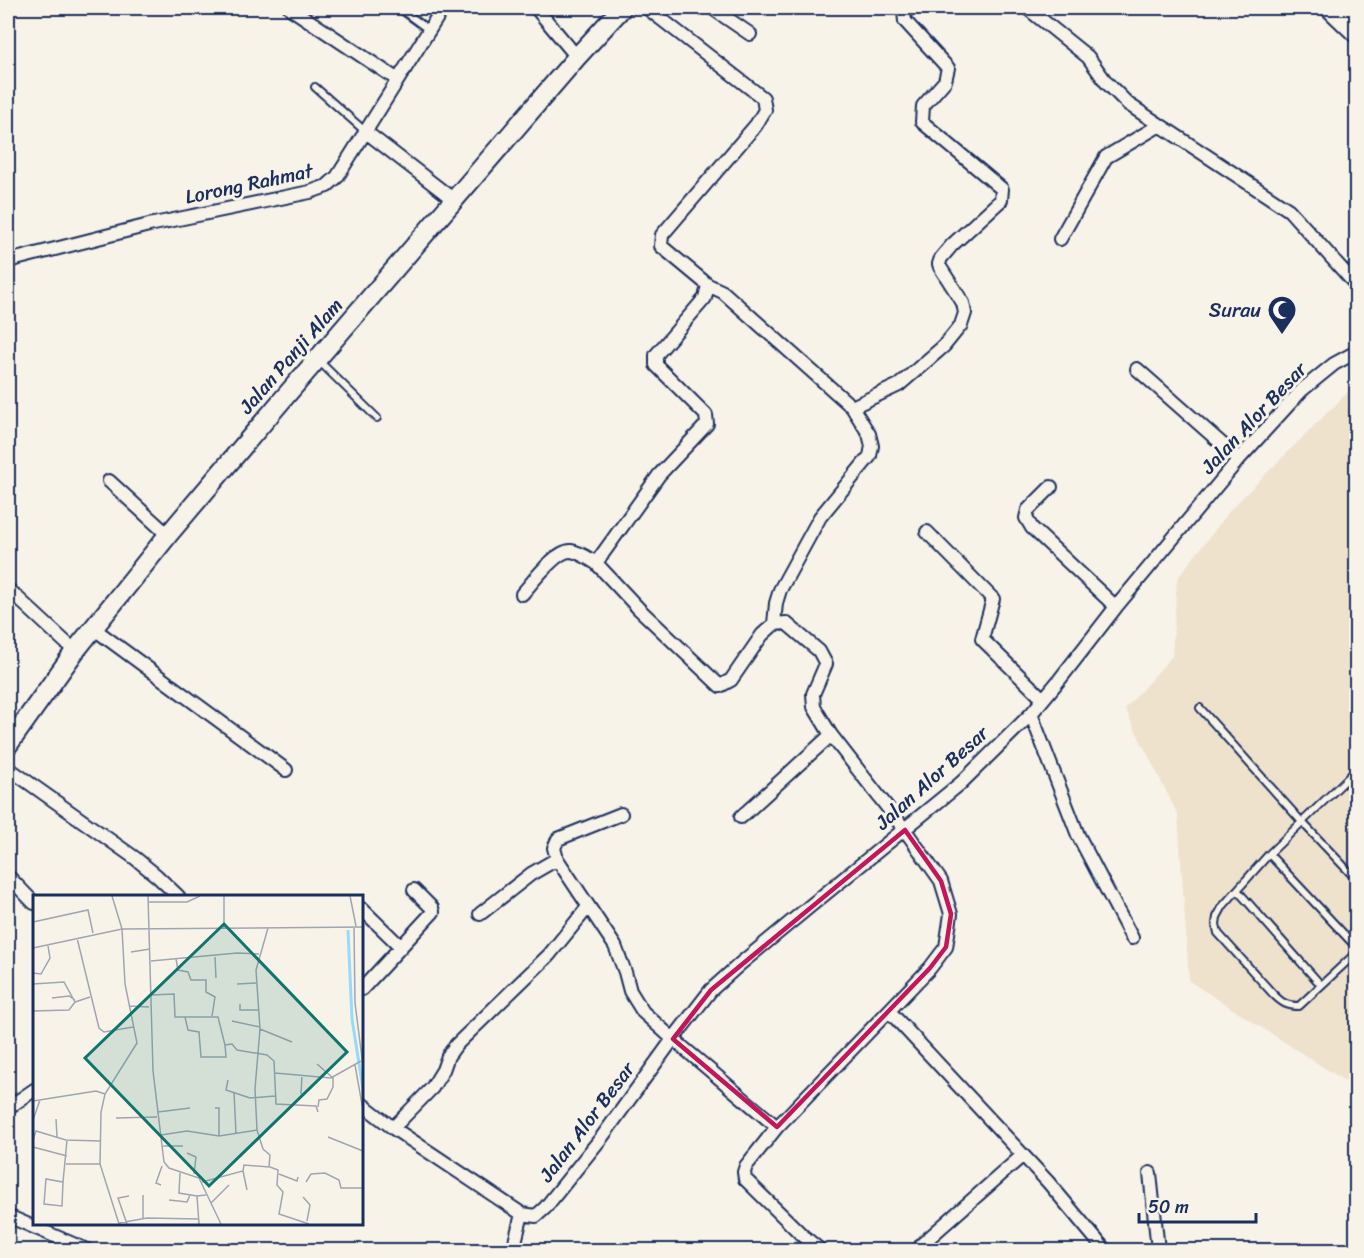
<svg xmlns="http://www.w3.org/2000/svg" width="1364" height="1258" font-family="Sriracha,sans-serif">
	<rect width="100%" height="100%" fill="#f7f3e8"/>
	<filter id="ink" filterUnits="userSpaceOnUse"><feTurbulence type="fractalNoise" baseFrequency=".0167" numOctaves="2"/><feDisplacementMap in="SourceGraphic" scale="12" xChannelSelector="R" yChannelSelector="G"/><feConvolveMatrix kernelMatrix="1 2 1 2 8 2 1 2 1" color-interpolation-filters="sRGB"/></filter>
	<g filter="url(#ink)">
		<!-- built -->
		<path fill="#eee2cd" d="M 1356,384 L 1356,1088 L 1189,981 L 1178,815 L 1125,709 L 1172,656 L 1177,579 L 1231,509 Z"/>
		<g fill="none" stroke-linecap="round" stroke-linejoin="round">
			<!-- service casing -->
			<g stroke="#1b2f5e" stroke-width="10">
				<path id="service" d="M 399,8 L 429,30
					M 315,87 L 366,132
					M 320,362 L 377,418
					M 1200,708 L 1302,822 L 1356,879
					M 1356,770 L 1269,854 L 1223,906 L 1217,917 L 1216,924 L 1218,933 L 1273,994 C 1282,1003 1287,1006 1299,1006 L 1356,953
					M 1269,854 L 1356,947
					M 1237,890 L 1321,985"/>
			</g>
			<!-- minor casing -->
			<g stroke="#1b2f5e" stroke-width="16">
				<path id="minor" d="M 290,8 L 398,80
					M 536,8 L 577,57
					M 647,8 L 763,98 L 765,110 L 756,125 L 662,235 L 661,246 L 708,285 L 705,298 L 656,355 L 656,365 L 706,415 L 707,424 L 659,475 L 596,563 L 639,609 L 720,686 L 731,680 L 762,635 L 774,624 L 786,623 L 819,651 L 826,664 L 813,694 L 814,707 L 831,735 L 905,830 L 941,881 L 951,914 L 946,947 L 930,968 L 777,1127 L 746,1166 L 744,1172 L 745,1179 L 803,1236 L 820,1250
					M 712,8 L 750,34
					M 1027,8 L 1088,57 L 1106,82 L 1128,104 L 1289,210 L 1356,285
					M 1343,20 L 1356,9
					M 366,132 L 454,200
					M 1060,239 L 1106,157 L 1160,125
					M 8,261 L 149,225 L 310,192 L 327,186 L 337,177 L 443,8
					M 708,285 L 723,292 L 852,407 L 869,434 L 872,446 L 870,456 L 820,517 L 780,590 L 776,603 L 774,624
					M 1137,369 L 1239,459
					M 852,407 L 899,385 L 944,346 L 961,325 L 965,313 L 963,303 L 940,267 L 939,264 L 941,258 L 952,245 L 1001,200 L 1002,189 L 922,122 L 923,106 L 945,81 L 948,68 L 905,21 L 904,12 L 907,8
					M 109,481 L 168,535
					M 1051,487 L 1028,510 L 1026,518 L 1032,528 L 1116,607
					M 927,532 L 993,599 L 982,639 L 1043,699
					M 8,589 L 75,651
					M 522,594 C 532,583 556,550 571,551 C 580,552 589,559 596,563
					M 93,628 L 286,770
					M 1031,714 L 1078,835 L 1132,938
					M 8,768 L 135,858 L 157,876 L 178,896
					M 621,814 L 558,839 L 554,848 L 557,859 L 615,946 L 625,972 L 630,991 L 643,1012 L 673,1039 L 777,1127
					M 741,817 L 831,735
					M 8,876 L 34,903
					M 362,909 L 401,947
					M 480,914 L 531,874 L 557,859
					M 362,989 L 433,912 L 432,908 L 414,890
					M 889,1011 L 1048,1182 L 1105,1250
					M 362,1104 L 393,1128 L 522,1214 L 536,1216 L 545,1208 L 602,1137 L 673,1039 L 711,990 L 740,964 L 809,907 L 961,783 L 1031,714 L 1060,679 L 1116,607 L 1239,459 L 1302,390 L 1334,364 L 1356,352
					M 8,1108 L 34,1090
					M 393,1128 L 432,1088 L 443,1070 L 448,1056 L 456,1045 L 549,955 L 588,907
					M 1150,1173 L 1158,1250
					M 8,1216 L 87,1250
					M 921,1245 L 1023,1155
					M 513,1250 L 522,1214"/>
			</g>
			<!-- secondary casing -->
			<g stroke="#1b2f5e" stroke-width="22">
				<path id="secondary" d="M 1330,8 L 1356,33
					M 8,745 L 75,651 L 168,535 L 283,399 L 577,57 L 622,8"/>
			</g>
			<!-- service -->
			<use href="#service" stroke="#f7f3e8" stroke-width="6"/>
			<!-- minor -->
			<use href="#minor" stroke="#f7f3e8" stroke-width="12"/>
			<!-- secondary -->
			<use href="#secondary" stroke="#f7f3e8" stroke-width="18"/>
		</g>
	</g>
	<!-- marked area -->
	<path fill="none" stroke="#c2185b" stroke-width="4.5" stroke-linejoin="round" d="M 905,830 L 941,881 L 951,914 L 946,947 L 930,968 L 777,1127 L 673,1039 L 711,990 Z"/>
	<!-- icons -->
	<defs>
		<g id="mosque-pin" transform="scale(1.5)"><path d="M0 17L-7.5 6A9.5 9.5 0 1 1 7.5 6Z" fill="#1b2f5e" stroke="#f7f3e8"/><path d="M3.5-4.9A6 6 0 1 0 3.5 4.9A5 5 0 1 1 3.5-4.9Z" fill="#fff"/></g>
	</defs>
	<g fill-rule="evenodd">
		<use href="#mosque-pin" x="1282" y="310"/>
	</g>
	<g text-anchor="middle" dominant-baseline="central" stroke-width="6" stroke-linejoin="round" paint-order="stroke">
		<!-- street labels -->
		<g font-size="20" fill="#1b2f5e" stroke="#f7f3e8">
			<text transform="translate(249 184) rotate(-12)">Lorong Rahmat</text>
			<text transform="translate(291 356) rotate(-49)">Jalan Panji Alam</text>
			<text transform="translate(1254 418) rotate(-47)">Jalan Alor Besar</text>
			<text transform="translate(932 778) rotate(-42)">Jalan Alor Besar</text>
			<text transform="translate(587 1122) rotate(-53)">Jalan Alor Besar</text>
		</g>
		<!-- poi labels -->
		<g font-size="20" fill="#1b2f5e" stroke="#f7f3e8" text-anchor="end">
			<text x="1261" y="310">Surau</text>
		</g>
	</g>
	<!-- overview -->
	<g transform="translate(33 895)">
		<rect width="330" height="330" fill="#f7f3e8"/>
		<path fill="none" stroke="#97daf9" stroke-width="3" d="M 315,35 L 319,124 L 330,194"/>
		<path fill="none" stroke="#9fa5b1" stroke-width="1.5" d="M 79,1 L 89,34 L 92,89 L 104,148 L 72,199 L 68,217 L 67,269 L 86,329M 115,1 L 120,176 L 131,267 L 136,273 L 166,283 L 188,329M 191,1 L 191,33M 317,1 L 323,31M 116,7 L 154,7 L 167,1M 0,27 L 55,15 L 60,38M 321,32 L 322,108 L 330,171M 44,43 L 66,133 L 71,137 L 100,132M 0,53 L 89,34 L 330,32M 98,57 L 117,54M 182,62 L 183,83M 143,64 L 145,75 L 155,77 L 158,85 L 173,85 L 173,97 L 182,102 L 179,121M 118,66 L 204,58 L 226,59M 0,78 L 8,79 L 17,63 L 15,51M 0,89 L 31,87 L 42,107 L 57,102M 204,89 L 223,88M 118,100 L 141,99 L 142,122 L 152,122 L 155,135 L 166,137 L 168,162 L 193,162 L 192,150 L 199,149 L 204,155 L 234,160 L 241,166 L 243,209 L 283,211 L 285,217M 19,103 L 36,101 L 42,105M 207,109 L 207,115 L 225,115M 96,111 L 116,112M 0,116 L 36,115 L 42,107M 152,122 L 185,122 L 192,150M 199,126 L 227,132M 227,134 L 259,147M 0,155 L 0,186M 284,169 L 300,183 L 300,192 L 294,204 L 286,205 L 285,212M 322,170 L 330,215M 242,178 L 298,183 L 328,166M 195,185 L 193,195 L 217,203 L 242,201M 201,197 L 203,239M 268,199 L 269,180M 0,206 L 63,196 L 72,199M 182,213 L 186,213 L 186,241M 125,217 L 157,213M 83,223 L 124,222M 23,224 L 24,242M 0,225 L 7,205M 224,235 L 222,194 L 227,134 L 223,75 L 235,33M 128,240 L 154,236 L 186,241 L 224,235M 295,242 L 330,256M 0,245 L 3,236 L 33,245 L 67,246M 130,251 L 150,251M 0,252 L 34,261M 154,258 L 163,262 L 161,279M 33,269 L 67,269M 237,272 L 245,275 L 244,290 L 250,297 L 246,319 L 276,329M 210,276 L 214,295M 147,278 L 146,298 L 164,301M 246,279 L 264,286 L 265,282M 30,287 L 29,311 L 11,309 L 13,284 L 30,287 L 34,245M 169,287 L 210,276 L 211,270 L 236,272 L 237,260 L 230,254 L 224,235M 273,287 L 278,279 L 292,278 L 306,285 L 308,293 L 330,293M 128,290 L 123,288 L 129,271M 110,300 L 110,324M 270,302 L 277,310 L 274,326M 136,305 L 154,307 L 157,300M 178,308 L 196,290M 86,328 L 114,323 L 166,324M 94,329 L 85,303 L 96,301M 166,329 L 164,301 L 173,300"/>
		<path fill="#0f766e" fill-opacity="0.15" stroke="#0f766e" stroke-width="3" d="M 191,29 L 314,157 L 176,291 L 52,163 Z"/>
		<rect width="330" height="330" fill="none" stroke="#1b2f5e" stroke-width="3"/>
	</g>
	<!-- margin -->
	<rect width="1364" height="1258" fill="none" stroke="#f7f3e8" stroke-width="30"/>
	<rect x="15" y="15" width="1334" height="1228" fill="none" stroke="#1b2f5e" stroke-width="2" filter="url(#ink)"/>
	<!-- scale -->
	<path d="M1139 1213v9h117v-9" fill="none" stroke="#1b2f5e" stroke-width="3"/>
	<text x="1148" y="1213" font-size="18" fill="#1b2f5e" stroke="#f7f3e8" stroke-width="4.5" paint-order="stroke">50 m</text>
</svg>
